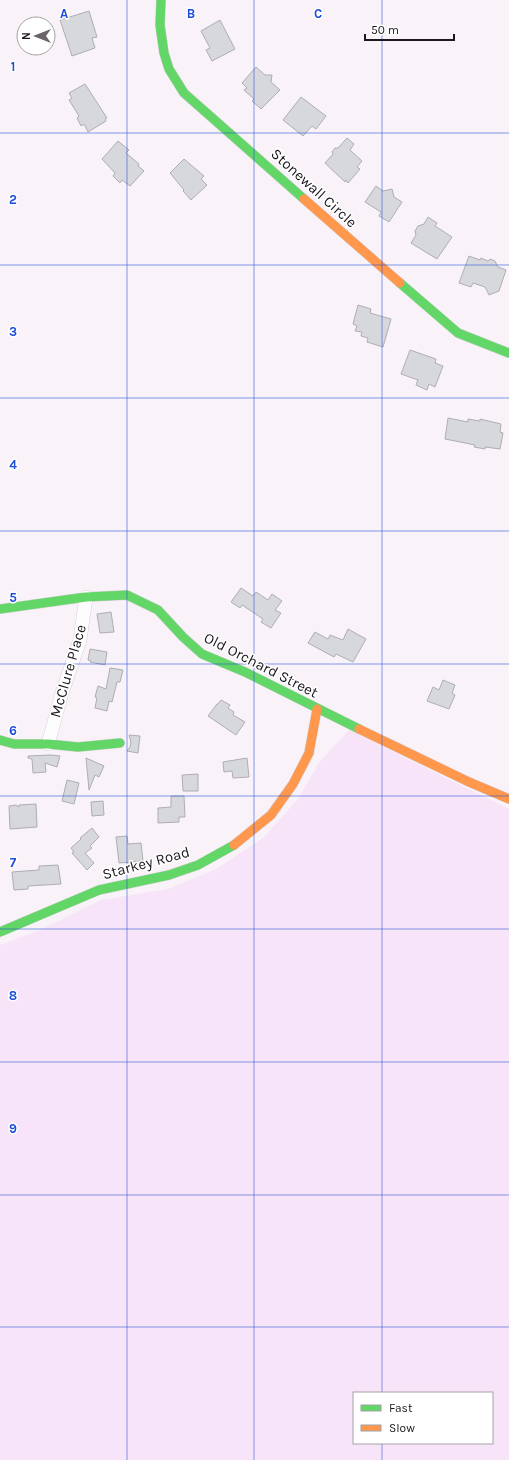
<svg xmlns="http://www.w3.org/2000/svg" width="509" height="1460" font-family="Karla,sans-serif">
	<rect width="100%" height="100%" fill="#f9f3f9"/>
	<!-- green -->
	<path fill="#f8e4f9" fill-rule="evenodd" d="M 349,730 L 509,809 L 509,1460 L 0,1460 L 0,945 L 40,930 L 101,900 L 168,889 L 216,869 L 263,838 L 298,799 L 320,761 ZM 354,1393 L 492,1393 L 492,1443 L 354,1443 Z"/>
	<!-- building -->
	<path fill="#d7d8db" stroke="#aeaeb2" d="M 89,11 L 97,37 L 92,38 L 95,48 L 72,56 L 60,20 Z
		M 220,20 L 235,49 L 212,61 L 206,50 L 210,48 L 201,31 Z
		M 256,67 L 265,75 L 272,75 L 271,82 L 280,90 L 261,109 L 252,101 L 254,99 L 244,90 L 247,88 L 242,83 Z
		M 85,84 L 107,118 L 105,119 L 106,121 L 88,132 L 84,124 L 81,126 L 77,118 L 79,116 L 69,100 L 72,98 L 69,93 Z
		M 301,97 L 326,116 L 316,129 L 312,126 L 303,136 L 283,120 Z
		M 347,138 L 354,144 L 350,150 L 362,161 L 357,167 L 360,169 L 348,183 L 346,180 L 345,182 L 325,163 L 333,154 L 332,152 L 335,148 L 338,148 Z
		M 118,141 L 129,150 L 126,153 L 139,164 L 138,166 L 144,171 L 130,186 L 122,180 L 120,183 L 113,176 L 115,173 L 102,159 Z
		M 184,159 L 204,176 L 201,179 L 207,185 L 191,200 L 183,191 L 184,190 L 170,173 Z
		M 376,186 L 383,191 L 392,189 L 394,197 L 402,202 L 389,222 L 379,216 L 381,212 L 365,202 Z
		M 428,217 L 437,223 L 435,226 L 452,237 L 437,259 L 411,243 L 416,235 L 415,231 L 418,226 L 424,224 Z
		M 469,256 L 480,260 L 481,258 L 488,261 L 490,259 L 495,261 L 498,267 L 506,270 L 499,291 L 489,295 L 485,287 L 473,283 L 471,287 L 459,283 Z
		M 358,305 L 371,309 L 370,313 L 391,319 L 383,347 L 367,342 L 368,338 L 361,336 L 362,332 L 355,331 L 357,326 L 353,324 Z
		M 410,350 L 436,359 L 435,363 L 443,366 L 435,387 L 429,384 L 427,390 L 416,385 L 418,380 L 401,374 Z
		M 448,418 L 468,422 L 468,419 L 480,421 L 480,419 L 501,424 L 500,432 L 503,433 L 500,449 L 485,447 L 485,449 L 474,447 L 475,445 L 445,439 Z
		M 241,588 L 253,596 L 256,592 L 268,600 L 272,594 L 282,601 L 275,610 L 281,613 L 271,628 L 261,622 L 263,619 L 242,605 L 240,608 L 231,602 Z
		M 111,612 L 114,632 L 100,633 L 97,614 Z
		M 348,629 L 366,639 L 353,662 L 336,654 L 334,657 L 308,643 L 315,632 L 328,639 L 330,635 L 343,640 Z
		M 90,649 L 107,652 L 105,665 L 90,662 L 91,661 L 88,660 Z
		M 110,668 L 123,670 L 120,682 L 117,682 L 112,702 L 109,701 L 107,711 L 95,708 L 97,698 L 95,697 L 98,686 L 106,689 Z
		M 443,680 L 455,685 L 452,693 L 455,695 L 449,709 L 427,701 L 433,687 L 439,690 Z
		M 221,700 L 230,705 L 228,708 L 234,712 L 233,715 L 245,722 L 236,735 L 208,716 L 217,704 L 218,704 Z
		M 129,735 L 140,736 L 138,753 L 127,751 L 130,747 L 131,742 Z
		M 51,755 L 60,756 L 57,767 L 45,763 L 46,772 L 33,773 L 32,759 L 28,758 L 28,756 Z
		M 86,758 L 104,766 L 99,777 L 95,775 L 89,790 Z
		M 247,758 L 249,777 L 233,778 L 232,771 L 224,772 L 223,762 Z
		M 198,774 L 198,791 L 183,791 L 182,775 Z
		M 67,780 L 79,783 L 74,804 L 62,801 Z
		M 171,796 L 184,796 L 185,817 L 179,817 L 179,822 L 158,823 L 158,808 L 171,807 Z
		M 103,801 L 104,815 L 92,816 L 91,802 Z
		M 36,804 L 37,827 L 10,829 L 9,806 L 16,805 L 19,807 L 19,805 Z
		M 92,828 L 99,837 L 90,846 L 92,848 L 85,853 L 94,863 L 87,870 L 72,853 L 74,852 L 71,848 L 81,839 L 80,838 Z
		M 127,836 L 128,844 L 141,843 L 143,861 L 119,863 L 116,837 Z
		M 58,865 L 61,884 L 28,886 L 28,889 L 14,890 L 12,872 L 39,870 L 39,866 Z"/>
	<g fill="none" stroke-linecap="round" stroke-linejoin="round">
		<!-- street casing -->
		<g stroke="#d4cfd4" stroke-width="14">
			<path id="street" d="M 48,744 L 62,693 L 80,640 L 86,597"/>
		</g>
		<!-- fast casing -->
		<g stroke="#d4cfd4" stroke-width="10">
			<path id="fast" d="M 161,0 L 160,25 L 164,53 L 169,69 L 184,93 L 304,199
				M 400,283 L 458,333 L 509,353
				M 0,609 L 86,597 L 127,595 L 158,610 L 183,637 L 202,654 L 245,672 L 359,729
				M 0,740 L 14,744 L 48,744 L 78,747 L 120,743
				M 0,932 L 99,890 L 169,875 L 198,865 L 234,845"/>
		</g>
		<!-- slow casing -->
		<g stroke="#d4cfd4" stroke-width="10">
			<path id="slow" d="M 304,199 L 400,283
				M 359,729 L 469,782 L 509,799
				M 234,845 L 271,815 L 293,784 L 309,753 L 317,709"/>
		</g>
		<!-- street -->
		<use href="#street" stroke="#fefdfe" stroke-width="13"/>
		<!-- fast -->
		<use href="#fast" stroke="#63d668" stroke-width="9"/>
		<!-- slow -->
		<use href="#slow" stroke="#ff974d" stroke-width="9"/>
	</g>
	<!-- grid -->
	<path fill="none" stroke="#1d4ed8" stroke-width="1" stroke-opacity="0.55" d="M 127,0 L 127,1460M 254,0 L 254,1460M 382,0 L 382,1393M 0,133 L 509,133M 0,265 L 509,265M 0,398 L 509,398M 0,531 L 509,531M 0,664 L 509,664M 0,796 L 509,796M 0,929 L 509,929M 0,1062 L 509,1062M 0,1195 L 509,1195M 0,1327 L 509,1327M 382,1443 L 382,1460"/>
	<g text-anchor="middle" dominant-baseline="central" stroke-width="3" stroke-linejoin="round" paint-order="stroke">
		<!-- street labels -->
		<g font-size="15" fill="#1b171c" stroke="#fff">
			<text transform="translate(314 188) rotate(42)">Stonewall Circle</text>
			<text transform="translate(261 665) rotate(27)">Old Orchard Street</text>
			<text transform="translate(68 671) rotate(-74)">McClure Place</text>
			<text transform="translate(146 863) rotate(-15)">Starkey Road</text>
		</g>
	</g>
	<g font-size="13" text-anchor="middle" font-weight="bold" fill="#1d4ed8" stroke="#fff" stroke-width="3" stroke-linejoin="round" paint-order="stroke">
		<text x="64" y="18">A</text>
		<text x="191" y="18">B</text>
		<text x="318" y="18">C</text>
		<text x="13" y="71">1</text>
		<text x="13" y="204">2</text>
		<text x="13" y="336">3</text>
		<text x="13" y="469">4</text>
		<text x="13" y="602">5</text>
		<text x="13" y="735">6</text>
		<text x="13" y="867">7</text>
		<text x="13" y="1000">8</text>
		<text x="13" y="1133">9</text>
	</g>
	<!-- legend -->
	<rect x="353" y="1392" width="140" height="52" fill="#ffffff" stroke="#a4a2a4"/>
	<rect x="361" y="1405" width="20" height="6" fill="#63d668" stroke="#a4a2a4"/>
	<text x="389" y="1412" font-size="12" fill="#1b171c">Fast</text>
	<rect x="361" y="1425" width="20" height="6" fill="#ff974d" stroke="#a4a2a4"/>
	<text x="389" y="1432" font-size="12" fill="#1b171c">Slow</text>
	<!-- north arrow -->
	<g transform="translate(36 36) rotate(270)"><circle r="19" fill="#ffffff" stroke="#a4a2a4"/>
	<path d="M0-3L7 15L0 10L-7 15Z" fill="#696469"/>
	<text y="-6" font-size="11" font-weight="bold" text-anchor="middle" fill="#1b171c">N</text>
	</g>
	<!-- scale -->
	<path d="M365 34v6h89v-6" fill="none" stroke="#1b171c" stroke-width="2"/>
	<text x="371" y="34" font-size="12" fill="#1b171c" stroke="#ffffff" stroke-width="3" paint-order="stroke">50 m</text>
</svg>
